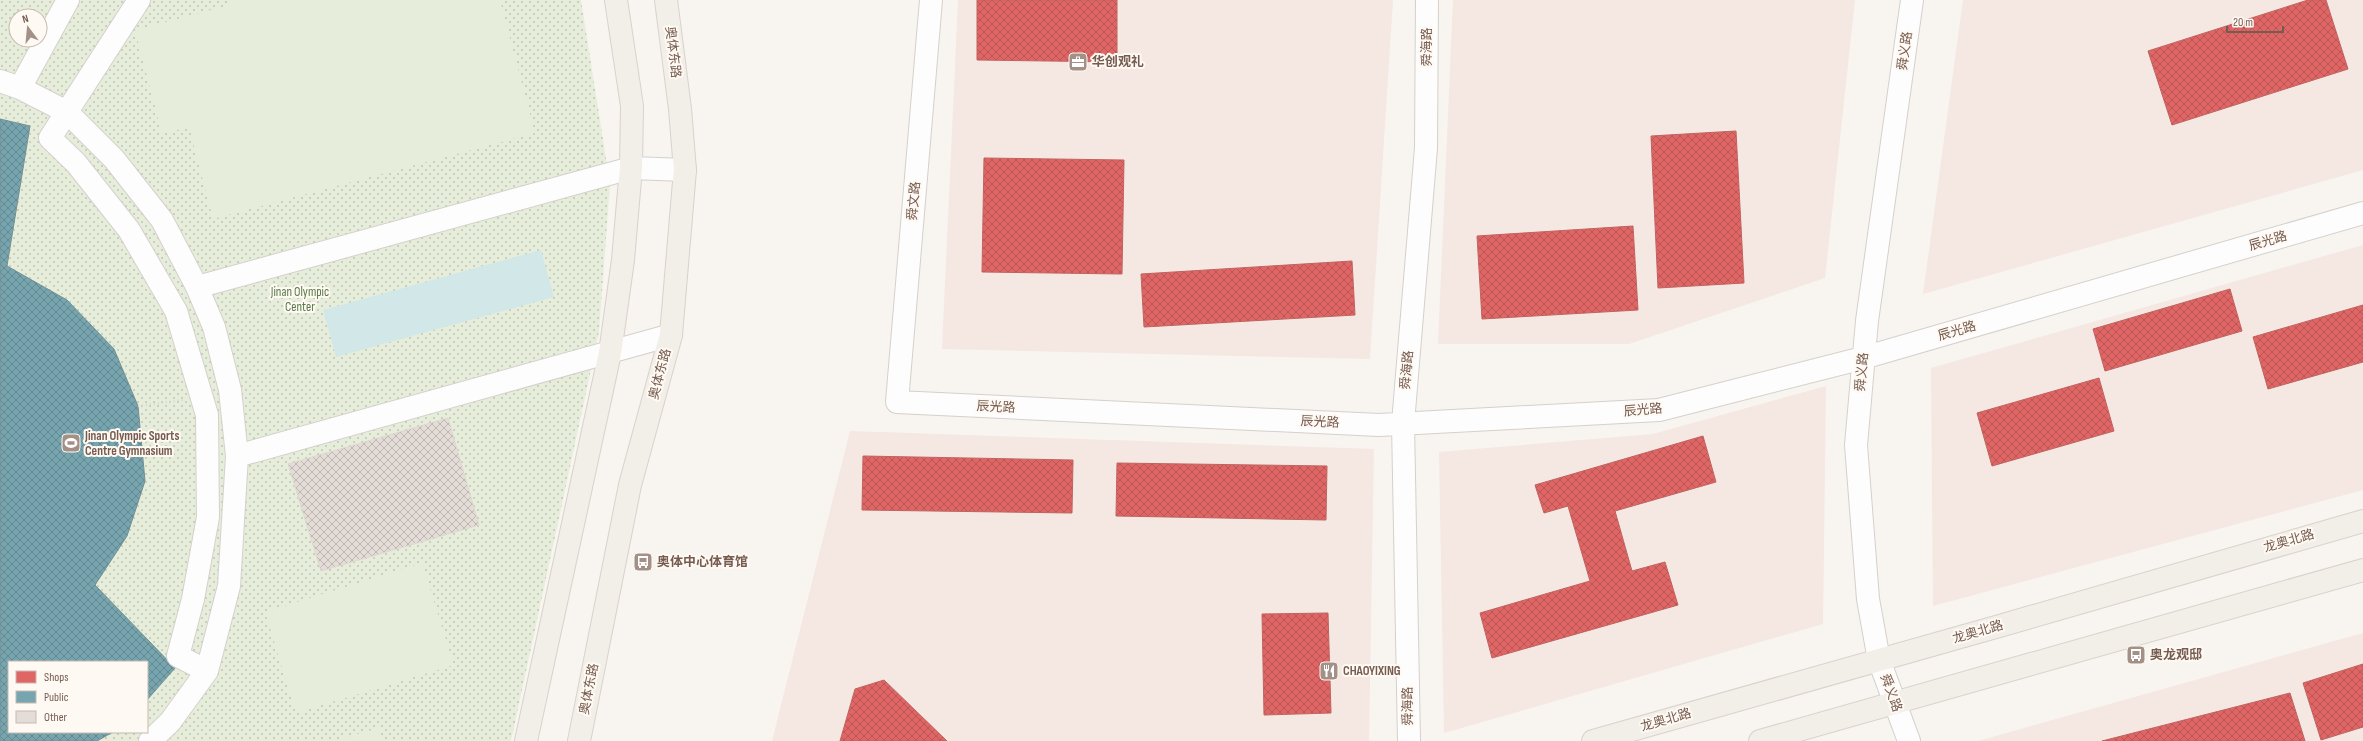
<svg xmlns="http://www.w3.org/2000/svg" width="2363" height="741" font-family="'Sofia Sans Condensed','Noto Sans SC',sans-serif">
	<defs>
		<pattern id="green-dots" width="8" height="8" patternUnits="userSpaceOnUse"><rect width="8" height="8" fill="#e6eedb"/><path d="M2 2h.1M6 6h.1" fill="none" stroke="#bfc4b4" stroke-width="1.8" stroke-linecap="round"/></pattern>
		<pattern id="shops-cross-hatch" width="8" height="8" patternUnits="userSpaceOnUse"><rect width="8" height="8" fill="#e06666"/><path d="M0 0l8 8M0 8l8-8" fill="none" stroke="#ba5756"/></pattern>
		<pattern id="public-cross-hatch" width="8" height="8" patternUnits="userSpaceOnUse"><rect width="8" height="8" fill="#76a5af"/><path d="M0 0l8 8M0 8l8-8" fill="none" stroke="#658991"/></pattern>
		<pattern id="building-cross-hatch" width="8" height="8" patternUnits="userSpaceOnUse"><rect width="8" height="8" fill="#e4ddd7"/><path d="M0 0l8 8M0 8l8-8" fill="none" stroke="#bdb6b1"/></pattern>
	</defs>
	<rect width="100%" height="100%" fill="#f8f4f0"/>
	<!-- commercial -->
	<path fill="#f5e7e1" d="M 958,0 L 1393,0 L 1370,359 L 942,349 Z
		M 1453,0 L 1855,0 L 1825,278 L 1629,344 L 1438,344 Z
		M 1963,0 L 2363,0 L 2363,170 L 1923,294 Z
		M 2363,245 L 2363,490 L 1933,606 L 1931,368 Z
		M 1826,386 L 1823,624 L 1444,733 L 1439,452 L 1653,434 Z
		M 850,431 L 1374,449 L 1369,741 L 772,741 Z
		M 2363,633 L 2363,741 L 1978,741 Z"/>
	<!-- green -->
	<path fill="url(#green-dots)" fill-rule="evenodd" d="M 0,0 L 581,0 L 610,184 L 599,332 L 511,741 L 0,741 ZM 16,16 L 40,16 L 40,40 L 16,40 ZM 9,662 L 147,662 L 147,732 L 9,732 Z"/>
	<!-- pitch -->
	<path fill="#e6eedb" d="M 229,0 L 500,0 L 535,133 L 213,219 L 189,127 L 162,134 L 135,30 L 230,5 Z
		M 422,563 L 454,665 L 296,713 L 265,612 Z
		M 379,728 L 382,741 L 332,741 Z"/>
	<!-- water -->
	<path fill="#d2e7e8" d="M 541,250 L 554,297 L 336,357 L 323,310 Z"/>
	<!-- shops -->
	<path fill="url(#shops-cross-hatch)" stroke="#c0635f" d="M 977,0 L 1117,0 L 1117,62 L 977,60 Z
		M 2308,0 L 2326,0 L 2348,69 L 2172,125 L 2148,51 Z
		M 1736,131 L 1744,283 L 1658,288 L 1651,136 Z
		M 984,158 L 1124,160 L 1122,274 L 982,272 Z
		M 1633,226 L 1638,310 L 1482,319 L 1477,236 Z
		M 1352,261 L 1355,315 L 1144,327 L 1141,274 Z
		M 2230,289 L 2242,331 L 2105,371 L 2093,329 Z
		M 2363,305 L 2363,362 L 2268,389 L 2253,337 Z
		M 2099,378 L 2114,431 L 1992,466 L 1977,413 Z
		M 1703,436 L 1716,482 L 1615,511 L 1632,571 L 1665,562 L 1678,605 L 1492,658 L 1480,613 L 1590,581 L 1568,506 L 1544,513 L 1535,485 Z
		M 863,456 L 1073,460 L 1072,513 L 862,510 Z
		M 1117,463 L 1327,466 L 1326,520 L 1116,516 Z
		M 1328,613 L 1331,713 L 1264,715 L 1262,614 Z
		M 2363,664 L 2363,727 L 2321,740 L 2303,683 Z
		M 884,680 L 947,741 L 840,741 L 855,689 Z
		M 2290,693 L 2305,741 L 2102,741 Z"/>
	<!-- public -->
	<path fill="url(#public-cross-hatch)" stroke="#768f92" d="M 0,119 L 30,126 L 7,266 L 67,300 L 114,349 L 138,406 L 145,481 L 127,536 L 95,585 L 175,668 L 147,700 L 147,662 L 9,662 L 9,732 L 113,732 L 97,741 L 0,741 Z"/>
	<!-- building -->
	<path fill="url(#building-cross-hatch)" stroke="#e0d7d2" d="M 448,418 L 479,525 L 321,571 L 288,464 Z"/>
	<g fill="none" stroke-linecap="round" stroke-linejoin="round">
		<!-- minor casing -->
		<g stroke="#d5d0cb" stroke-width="24">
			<path id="minor" d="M 139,0 L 50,138 L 76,163 L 129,230 L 176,311 L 207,415 L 208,517 L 193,599 L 178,656 L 207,671
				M 931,0 L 897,402 L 1379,425 L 1659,410 L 1863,358 L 2363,213
				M 0,81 L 20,88 L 67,112 L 114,159 L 162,220 L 197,287 L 214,327 L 230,390 L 237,456 L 229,586 L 207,671 L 170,722 L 150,741
				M 20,88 L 68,0
				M 197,287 L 631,168 L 685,170
				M 237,456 L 671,335
				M 1409,741 L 1403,423 L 1426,148 L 1427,0
				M 1909,741 L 1879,660 L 1868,599 L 1856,445 L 1867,321 L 1912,0"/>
		</g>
		<!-- major casing -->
		<g stroke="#d9d1cc" stroke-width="24">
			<path id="major" d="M 526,741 L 610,353 L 623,260 L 631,168 L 632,106 L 616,0
				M 579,741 L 630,485 L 671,335 L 685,170 L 680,109 L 666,0
				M 1593,741 L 2003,625 L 2363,521
				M 1760,741 L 2363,570"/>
		</g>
		<!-- path -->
		<path stroke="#dad4d0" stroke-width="2.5" stroke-dasharray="1 3" stroke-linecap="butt" d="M 138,406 L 183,400"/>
		<!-- minor -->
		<use href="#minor" stroke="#fefdfd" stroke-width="22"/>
		<!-- major -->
		<use href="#major" stroke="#f2eee8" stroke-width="22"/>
	</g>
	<!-- icons -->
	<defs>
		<g id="office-square" transform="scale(1)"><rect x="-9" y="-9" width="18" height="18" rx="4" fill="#a39188" stroke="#fef9f2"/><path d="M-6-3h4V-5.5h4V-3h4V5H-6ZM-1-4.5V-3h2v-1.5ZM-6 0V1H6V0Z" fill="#fff"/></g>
		<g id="stadium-square" transform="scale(1)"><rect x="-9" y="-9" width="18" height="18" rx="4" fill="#a39188" stroke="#fef9f2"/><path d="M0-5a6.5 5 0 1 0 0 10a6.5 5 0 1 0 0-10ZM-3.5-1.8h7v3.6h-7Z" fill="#fff"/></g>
		<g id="bus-square" transform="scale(1)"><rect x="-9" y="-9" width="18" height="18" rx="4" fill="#a39188" stroke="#fef9f2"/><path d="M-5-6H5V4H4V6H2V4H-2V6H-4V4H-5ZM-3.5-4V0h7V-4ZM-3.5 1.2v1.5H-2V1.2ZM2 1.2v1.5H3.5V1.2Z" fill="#fff"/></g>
		<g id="restaurant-square" transform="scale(1)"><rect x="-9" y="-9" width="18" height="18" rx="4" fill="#a39188" stroke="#fef9f2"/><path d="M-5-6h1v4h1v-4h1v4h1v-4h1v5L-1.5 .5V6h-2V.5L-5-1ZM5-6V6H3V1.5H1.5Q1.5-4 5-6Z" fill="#fff"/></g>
	</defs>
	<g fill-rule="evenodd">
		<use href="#office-square" x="1078" y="62"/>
		<use href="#stadium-square" x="71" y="443"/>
		<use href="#bus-square" x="643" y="562"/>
		<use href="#bus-square" x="2136" y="655"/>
		<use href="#restaurant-square" x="1329" y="671"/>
	</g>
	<g text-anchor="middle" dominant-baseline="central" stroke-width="4" stroke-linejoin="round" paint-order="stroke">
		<!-- street labels -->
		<g font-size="13" fill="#755b50" stroke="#fef9f2">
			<text transform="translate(1427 47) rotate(-90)">舜海路</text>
			<text transform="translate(1905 51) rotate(-82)">舜义路</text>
			<text transform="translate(673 52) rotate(83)">奥体东路</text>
			<text transform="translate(914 201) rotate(-85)">舜文路</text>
			<text transform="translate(2268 241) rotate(-16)">辰光路</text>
			<text transform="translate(1957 331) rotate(-16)">辰光路</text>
			<text transform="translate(1407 370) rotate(-85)">舜海路</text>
			<text transform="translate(1862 372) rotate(-85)">舜义路</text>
			<text transform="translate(660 374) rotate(-75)">奥体东路</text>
			<text transform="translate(996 407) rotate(3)">辰光路</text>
			<text transform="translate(1643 410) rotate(-5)">辰光路</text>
			<text transform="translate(1320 422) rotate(3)">辰光路</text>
			<text transform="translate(2289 541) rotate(-16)">龙奥北路</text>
			<text transform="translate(1978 632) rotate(-16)">龙奥北路</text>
			<text transform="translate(589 689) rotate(-79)">奥体东路</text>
			<text transform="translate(1891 693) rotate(70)">舜义路</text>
			<text transform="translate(1408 706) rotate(-91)">舜海路</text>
			<text transform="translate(1666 720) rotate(-16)">龙奥北路</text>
		</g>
		<!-- poi labels -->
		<g font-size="13" font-weight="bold" fill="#755b50" stroke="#fef9f2" text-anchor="start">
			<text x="1092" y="62">华创观礼</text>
			<text x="85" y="436">Jinan Olympic Sports<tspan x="85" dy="15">Centre Gymnasium</tspan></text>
			<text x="657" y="562">奥体中心体育馆</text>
			<text x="2150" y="655">奥龙观邸</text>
			<text x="1343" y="671">CHAOYIXING</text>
		</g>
		<!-- park labels -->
		<g font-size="13" fill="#597a48" stroke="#fef9f2">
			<text x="300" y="292">Jinan Olympic<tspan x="300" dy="15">Center</tspan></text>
		</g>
	</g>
	<!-- legend -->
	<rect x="8" y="661" width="140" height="72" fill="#fef9f2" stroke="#c7bab1"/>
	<rect x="16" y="671" width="20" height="12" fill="#e06666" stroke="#c7bab1"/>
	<text x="44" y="681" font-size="12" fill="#755b50">Shops</text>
	<rect x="16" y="691" width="20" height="12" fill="#76a5af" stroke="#c7bab1"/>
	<text x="44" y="701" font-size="12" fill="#755b50">Public</text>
	<rect x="16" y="711" width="20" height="12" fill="#e4ddd7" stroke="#c7bab1"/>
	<text x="44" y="721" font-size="12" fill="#755b50">Other</text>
	<!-- north arrow -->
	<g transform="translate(28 28) rotate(344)"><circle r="19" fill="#fef9f2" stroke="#c7bab1"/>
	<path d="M0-3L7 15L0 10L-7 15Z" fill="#a39188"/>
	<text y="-6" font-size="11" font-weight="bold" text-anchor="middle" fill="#755b50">N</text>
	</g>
	<!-- scale -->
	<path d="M2227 26v6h56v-6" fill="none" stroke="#755b50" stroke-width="2"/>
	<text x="2233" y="26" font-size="12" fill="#755b50" stroke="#fef9f2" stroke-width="3" paint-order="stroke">20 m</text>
</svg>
